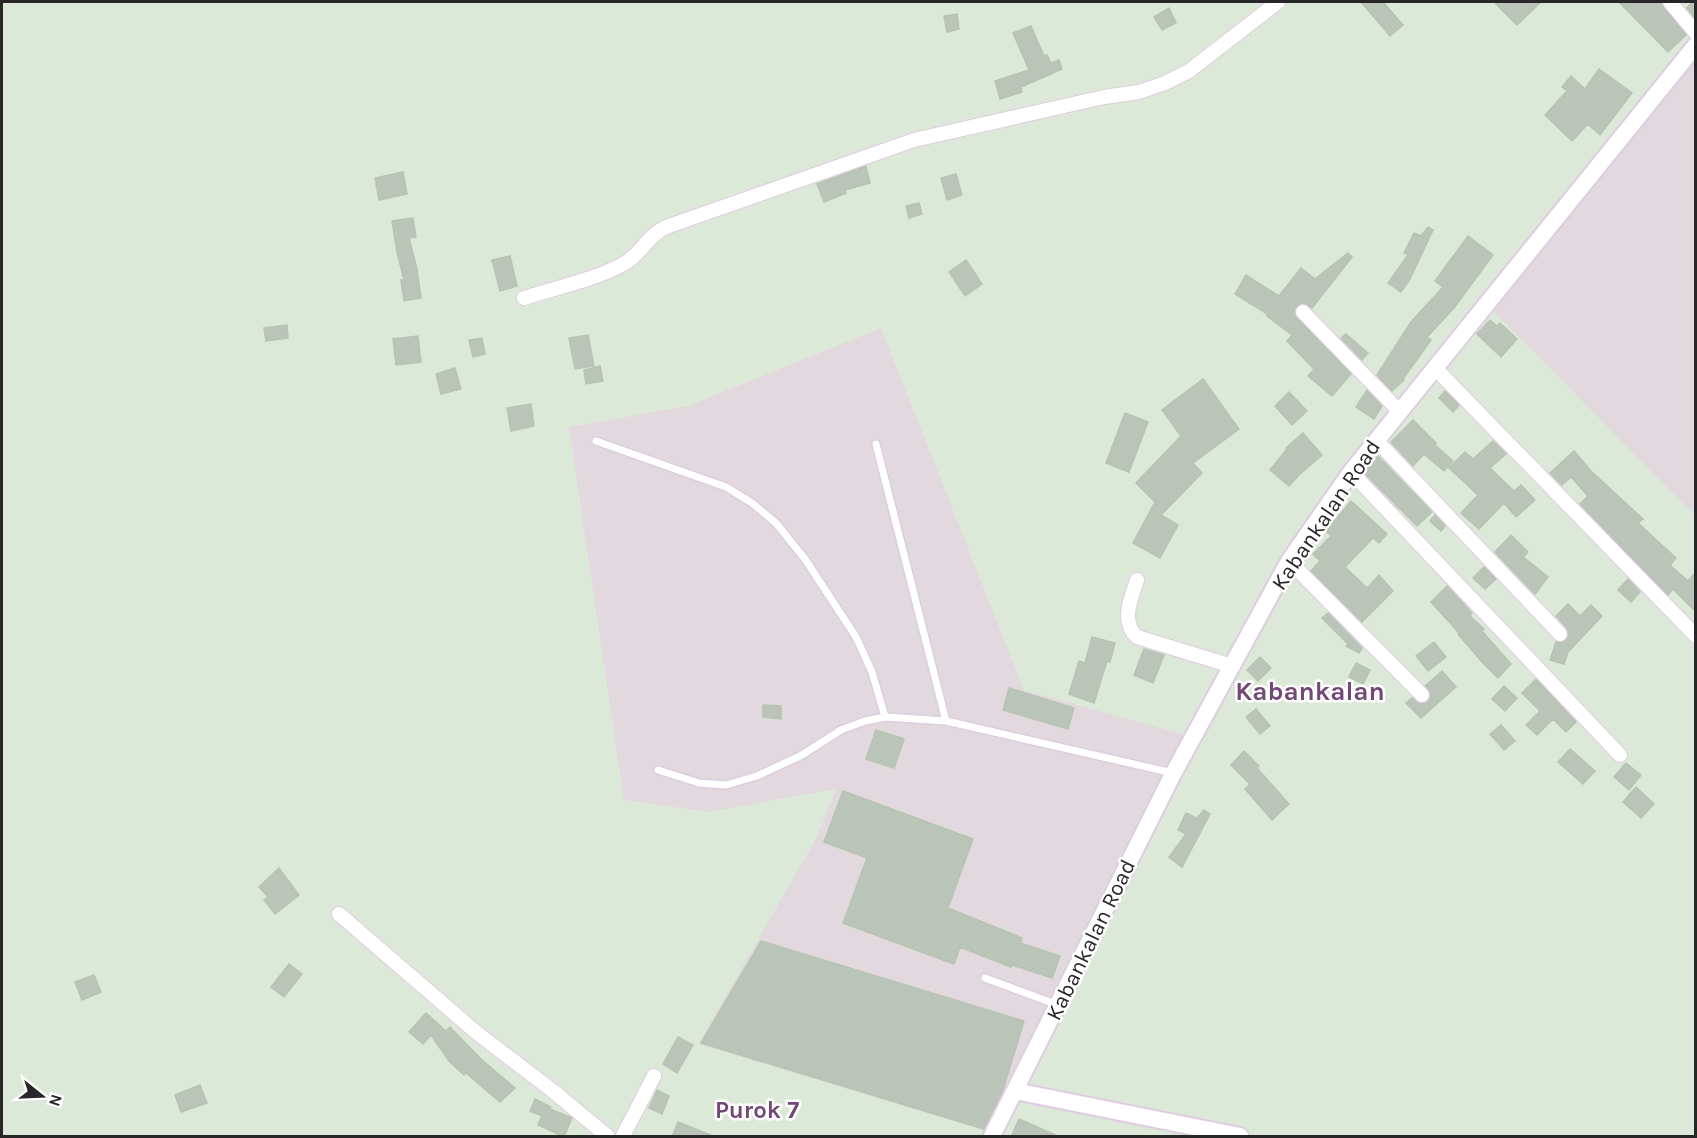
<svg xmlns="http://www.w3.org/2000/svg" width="1697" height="1138" font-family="Karla,sans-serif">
	<rect width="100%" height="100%" fill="#dde9d8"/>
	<!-- industrial -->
	<path fill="#e1d9de" d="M 1695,57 L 1695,515 L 1493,311 Z
		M 881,328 L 1024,690 L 1185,735 L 990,1132 L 698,1044 L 817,837 L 836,789 L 708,812 L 624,800 L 569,427 L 688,406 Z"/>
	<!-- building -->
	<path fill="#bbc4b8" stroke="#b6c4b2" stroke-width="1.5" d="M 1361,2 L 1383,2 L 1403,25 L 1390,36 Z
		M 1494,2 L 1541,2 L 1517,25 Z
		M 1619,2 L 1660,2 L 1686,35 L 1668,52 Z
		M 1692,2 L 1695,2 L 1695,18 L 1687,8 Z
		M 1169,8 L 1176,23 L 1162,30 L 1154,17 Z
		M 957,14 L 959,29 L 947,32 L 944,16 Z
		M 1031,26 L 1044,56 L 1047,55 L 1051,63 L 1059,60 L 1062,69 L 1021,87 L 1022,92 L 1000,99 L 995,81 L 1029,70 L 1013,33 Z
		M 1599,69 L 1632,93 L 1600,135 L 1588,124 L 1572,141 L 1545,115 L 1567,91 L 1562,87 L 1571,76 L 1585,89 Z
		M 866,166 L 870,183 L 845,190 L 846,193 L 824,202 L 817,184 Z
		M 403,172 L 407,194 L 379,200 L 375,178 Z
		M 956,174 L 962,195 L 947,200 L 941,178 Z
		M 919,203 L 922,214 L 909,218 L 906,206 Z
		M 413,218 L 416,237 L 409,238 L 417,269 L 421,298 L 404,301 L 401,280 L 404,280 L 397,252 L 392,221 Z
		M 1428,227 L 1433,230 L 1410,279 L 1401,292 L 1388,283 L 1408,255 L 1404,253 L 1414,233 L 1421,236 Z
		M 1468,236 L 1493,255 L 1454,308 L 1427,337 L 1431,340 L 1403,379 L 1404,380 L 1392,391 L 1377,375 L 1411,322 L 1443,287 L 1435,281 Z
		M 1348,253 L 1352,257 L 1312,308 L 1306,304 L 1301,303 L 1294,310 L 1297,318 L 1351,374 L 1332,396 L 1308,376 L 1314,369 L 1287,341 L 1292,335 L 1267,316 L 1269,315 L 1235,294 L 1246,275 L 1279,296 L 1301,268 L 1315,279 Z
		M 510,256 L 517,286 L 500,291 L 492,260 Z
		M 966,260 L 982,284 L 965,296 L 949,272 Z
		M 1490,320 L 1497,326 L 1500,323 L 1517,339 L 1501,357 L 1477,334 Z
		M 287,325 L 288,338 L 266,341 L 264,328 Z
		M 1346,334 L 1368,353 L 1362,360 L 1341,338 Z
		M 588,335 L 594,366 L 575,369 L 569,338 Z
		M 418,336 L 421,362 L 396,365 L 393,339 Z
		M 482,338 L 485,354 L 473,357 L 469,340 Z
		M 600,366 L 603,381 L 586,384 L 584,370 Z
		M 455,368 L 461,389 L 441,394 L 436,374 Z
		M 1203,379 L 1239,429 L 1193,463 L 1202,473 L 1161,515 L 1178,525 L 1160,558 L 1133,543 L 1155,502 L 1136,483 L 1181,436 L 1162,410 Z
		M 1367,390 L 1382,406 L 1374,419 L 1356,407 Z
		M 1445,391 L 1459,405 L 1453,412 L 1439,398 Z
		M 1289,392 L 1307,411 L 1292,425 L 1275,406 Z
		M 531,404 L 534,426 L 511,431 L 507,408 Z
		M 1125,413 L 1148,422 L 1129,472 L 1106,463 Z
		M 1413,420 L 1436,443 L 1434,444 L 1453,461 L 1444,471 L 1424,454 L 1413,466 L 1391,442 Z
		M 1303,433 L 1322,455 L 1299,475 L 1289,486 L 1270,470 L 1287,449 L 1286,448 Z
		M 1493,441 L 1506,454 L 1490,468 L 1514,491 L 1521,485 L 1535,500 L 1516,517 L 1504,503 L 1479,529 L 1461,513 L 1478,495 L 1449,468 L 1465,452 L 1473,459 Z
		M 1574,451 L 1592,472 L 1643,519 L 1638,523 L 1676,558 L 1670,565 L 1688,581 L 1695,573 L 1695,611 L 1673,589 L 1668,595 L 1580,504 L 1588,496 L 1571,477 L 1562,485 L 1550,473 Z
		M 1378,456 L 1432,512 L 1417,526 L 1364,473 Z
		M 1351,501 L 1387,534 L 1379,543 L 1373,538 L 1345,567 L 1367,588 L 1379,575 L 1393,591 L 1362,622 L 1311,571 L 1320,561 L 1313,554 L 1331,536 L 1326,531 Z
		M 1435,515 L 1445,526 L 1441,531 L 1430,521 Z
		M 1511,535 L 1528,552 L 1523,557 L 1548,577 L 1535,594 L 1495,552 Z
		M 1484,567 L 1496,579 L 1485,589 L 1473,578 Z
		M 1628,579 L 1640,592 L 1631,602 L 1618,590 Z
		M 1447,586 L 1472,613 L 1470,616 L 1484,629 L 1482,631 L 1511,664 L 1498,678 L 1482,662 L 1458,634 L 1459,633 L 1431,602 Z
		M 1568,604 L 1580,616 L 1591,605 L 1602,616 L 1568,652 L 1564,664 L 1550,660 L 1556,642 L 1563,643 L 1568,637 L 1567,628 L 1556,616 Z
		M 1328,613 L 1362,648 L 1359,653 L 1346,646 L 1348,644 L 1322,618 Z
		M 1092,637 L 1115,643 L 1110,662 L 1107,661 L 1094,703 L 1069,694 L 1079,661 L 1085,663 Z
		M 1434,642 L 1446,657 L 1428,671 L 1416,656 Z
		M 1144,649 L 1164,655 L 1153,683 L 1134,675 Z
		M 1260,657 L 1271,668 L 1258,681 L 1247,670 Z
		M 1356,663 L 1370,670 L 1363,684 L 1349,677 Z
		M 1442,671 L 1456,687 L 1421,718 L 1406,703 L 1412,698 L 1420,704 L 1428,702 L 1431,693 L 1425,686 Z
		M 1536,679 L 1576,722 L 1566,732 L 1553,719 L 1537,735 L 1526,725 L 1540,711 L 1522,693 Z
		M 1504,686 L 1517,698 L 1505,711 L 1492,699 Z
		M 1009,688 L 1074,708 L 1068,729 L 1003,710 Z
		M 763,705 L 781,706 L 781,719 L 763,717 Z
		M 1256,709 L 1270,726 L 1260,734 L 1246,717 Z
		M 1501,725 L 1515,741 L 1504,750 L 1490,734 Z
		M 876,730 L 904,739 L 894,768 L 866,759 Z
		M 1570,749 L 1595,771 L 1583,784 L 1558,762 Z
		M 1244,751 L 1259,766 L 1257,768 L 1289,804 L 1272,820 L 1245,789 L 1250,784 L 1231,765 Z
		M 1626,763 L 1641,775 L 1629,790 L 1614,777 Z
		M 1636,787 L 1654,804 L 1641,818 L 1623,802 Z
		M 843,791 L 973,839 L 948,908 L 1022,938 L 1020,943 L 1060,956 L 1052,978 L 1012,965 L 1011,967 L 960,947 L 954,964 L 843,923 L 867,858 L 824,842 Z
		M 1204,810 L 1210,814 L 1182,867 L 1169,857 L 1186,834 L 1178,830 L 1186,813 L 1197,818 Z
		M 279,868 L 299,895 L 275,914 L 264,900 L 268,897 L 259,887 Z
		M 761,941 L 1024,1021 L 1002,1093 L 984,1129 L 701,1043 Z
		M 289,964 L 302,974 L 284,997 L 271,987 Z
		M 94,975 L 101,992 L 82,1000 L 75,982 Z
		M 426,1013 L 446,1031 L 450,1027 L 482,1060 L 515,1088 L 500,1102 L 466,1073 L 464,1075 L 449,1061 L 431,1035 L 423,1044 L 409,1032 Z
		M 678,1037 L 693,1045 L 677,1073 L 663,1064 Z
		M 200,1085 L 207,1103 L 181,1112 L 175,1095 Z
		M 657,1090 L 669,1096 L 662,1114 L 649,1108 Z
		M 535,1099 L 551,1107 L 550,1109 L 572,1118 L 564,1137 L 538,1125 L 542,1116 L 530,1111 Z
		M 1019,1119 L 1060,1137 L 1011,1137 Z
		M 678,1122 L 713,1136 L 713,1137 L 672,1137 Z"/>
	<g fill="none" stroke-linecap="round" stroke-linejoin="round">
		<!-- service casing -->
		<g stroke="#decde0" stroke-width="10">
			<path id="service" d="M 596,441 L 726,487 L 752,503 L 776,523 L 805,559 L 856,637 L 872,672 L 885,717
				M 876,444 L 946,721
				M 658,770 L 699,783 L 726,785 L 757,776 L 802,755 L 841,730 L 865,721 L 885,717 L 946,721 L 1173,773
				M 985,978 L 1058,1005"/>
		</g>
		<!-- minor casing -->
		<g stroke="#decde0" stroke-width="16">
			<path id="minor" d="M 1670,2 L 1696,33
				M 524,298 C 554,288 598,279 625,263 C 642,253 647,236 666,227 L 914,140 L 1104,97 L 1139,92 L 1165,83 L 1189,71 L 1278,2
				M 1303,312 L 1400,412
				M 1435,368 L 1696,636
				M 1376,440 L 1560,634
				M 1351,472 L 1620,755
				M 1289,561 L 1422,695
				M 1137,580 C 1131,599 1120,621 1137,637 L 1232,666
				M 339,914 L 477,1033 L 553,1091 L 607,1136
				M 623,1136 L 654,1076"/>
		</g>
		<!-- tertiary casing -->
		<g stroke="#decde0" stroke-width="20">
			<path id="tertiary" d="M 1015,1091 L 1240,1136
				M 992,1136 L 1173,774 L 1289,561 L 1351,472 L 1696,45"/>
		</g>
		<!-- service -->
		<use href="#service" stroke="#fff" stroke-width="7"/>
		<!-- minor -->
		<use href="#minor" stroke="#fff" stroke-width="14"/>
		<!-- tertiary -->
		<use href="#tertiary" stroke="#fff" stroke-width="16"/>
	</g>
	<g text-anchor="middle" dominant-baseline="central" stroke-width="5" stroke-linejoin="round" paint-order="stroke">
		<!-- street labels -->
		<g font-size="22" fill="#272727" stroke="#fff">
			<text transform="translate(1326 515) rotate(-56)">Kabankalan Road</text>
			<text transform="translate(1091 940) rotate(-64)">Kabankalan Road</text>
		</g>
		<!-- neighbourhood labels -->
		<g font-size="24" font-weight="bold" fill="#724876" stroke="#fff">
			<text x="757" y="1110">Purok 7</text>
		</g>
		<!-- quarter labels -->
		<g font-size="26" font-weight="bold" fill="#724876" stroke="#fff">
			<text x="1310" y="691">Kabankalan</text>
		</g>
	</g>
	<!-- border -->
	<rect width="1697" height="1138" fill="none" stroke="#272727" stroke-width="6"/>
	<!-- north arrow -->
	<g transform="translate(42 1096) rotate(108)" stroke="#ffffff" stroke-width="4.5" paint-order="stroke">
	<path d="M0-4.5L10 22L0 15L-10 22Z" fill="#272727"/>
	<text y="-9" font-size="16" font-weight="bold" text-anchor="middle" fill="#272727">N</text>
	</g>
</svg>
